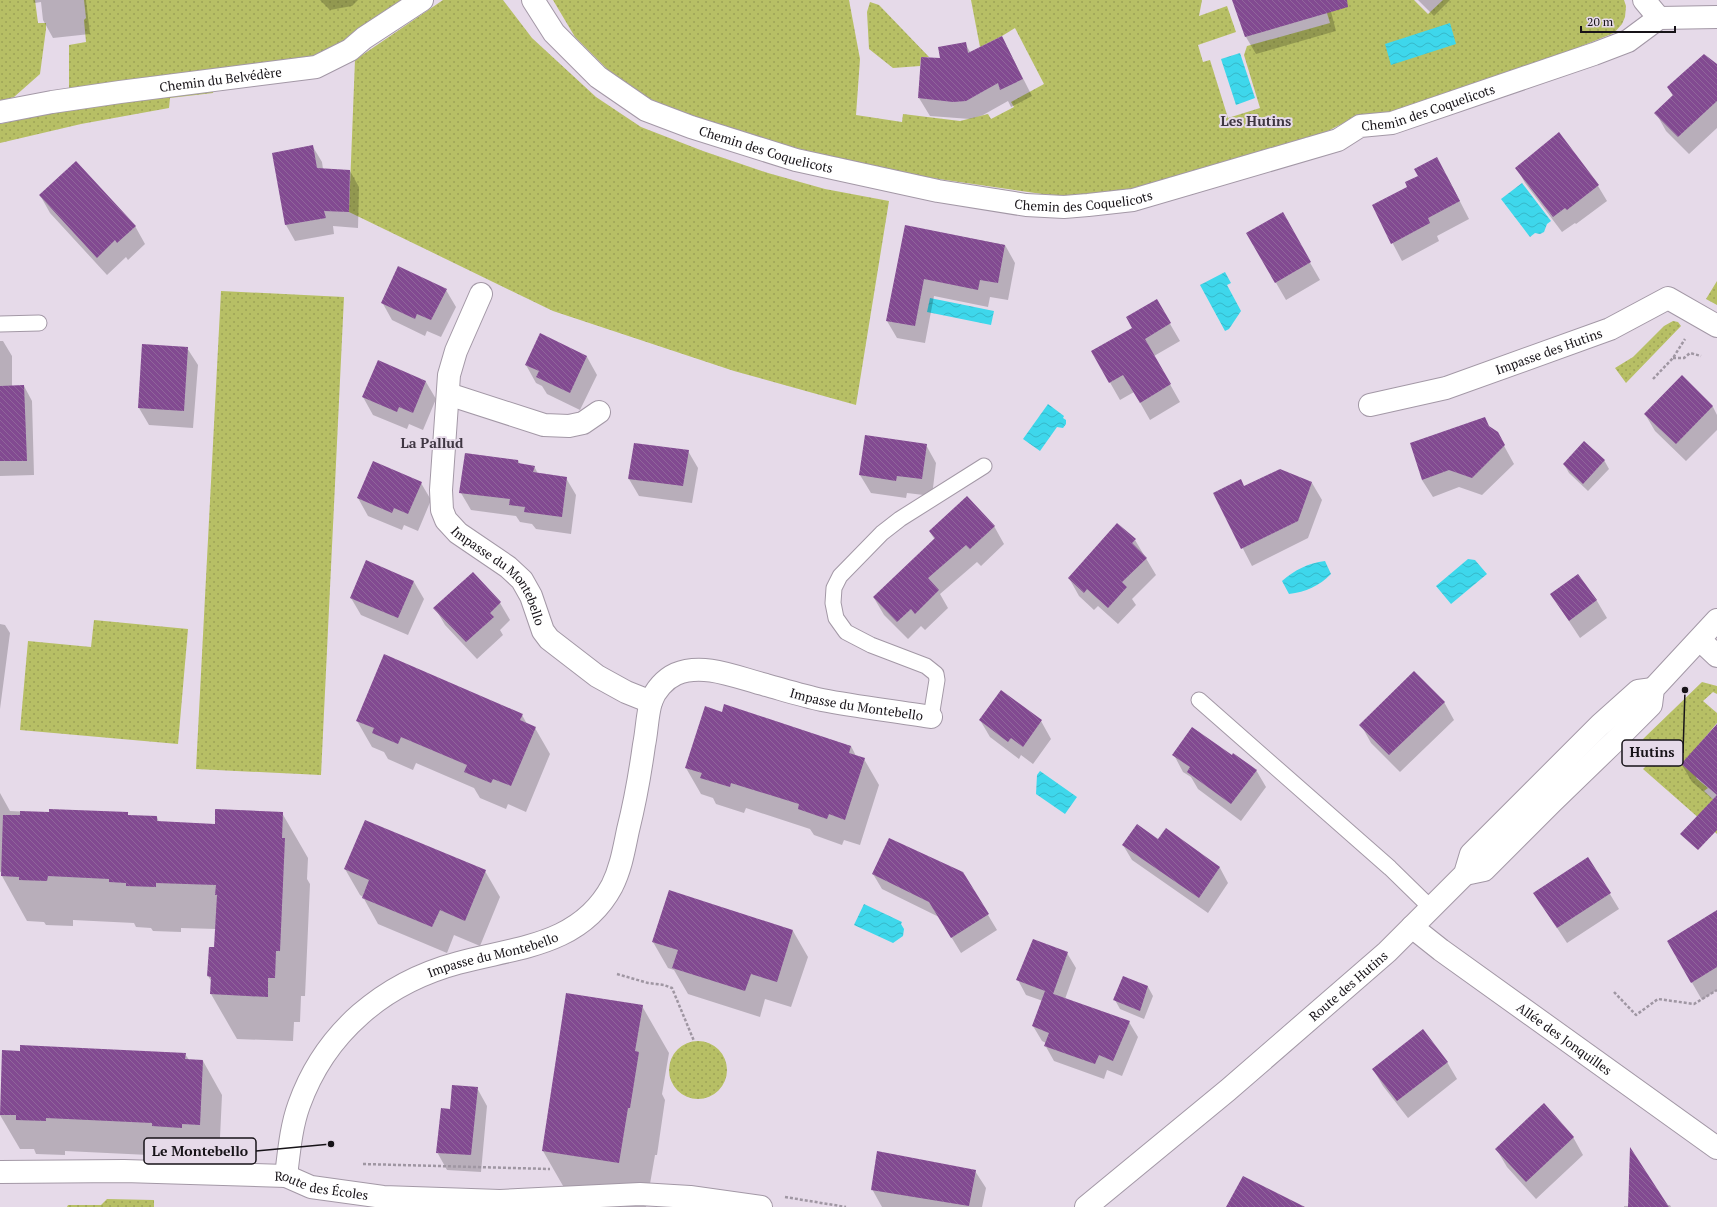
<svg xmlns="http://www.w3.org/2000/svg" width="1717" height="1207" font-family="'PT Serif',serif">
	<defs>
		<pattern id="green-dots" width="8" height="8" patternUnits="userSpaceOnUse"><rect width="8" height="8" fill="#b7bf65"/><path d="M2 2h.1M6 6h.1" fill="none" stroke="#9da357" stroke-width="1.8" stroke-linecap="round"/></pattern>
		<pattern id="water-waves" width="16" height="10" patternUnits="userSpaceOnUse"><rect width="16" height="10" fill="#3ed7eb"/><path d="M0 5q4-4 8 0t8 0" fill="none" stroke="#36b8c9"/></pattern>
		<pattern id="building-back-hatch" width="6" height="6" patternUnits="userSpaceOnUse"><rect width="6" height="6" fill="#824a91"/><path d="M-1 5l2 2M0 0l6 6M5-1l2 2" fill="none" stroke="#90669b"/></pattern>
	</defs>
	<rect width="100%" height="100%" fill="#e6dae9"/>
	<!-- green -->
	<path fill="url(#green-dots)" d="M 0,0 L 35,0 L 38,23 L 46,23 L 46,29 L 40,74 L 14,97 L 0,101 Z
		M 84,0 L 405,0 L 343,43 L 315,57 L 69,91 L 69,45 L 86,42 L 84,20 L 86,18 Z
		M 443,0 L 503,0 L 532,38 L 596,97 L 641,127 L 703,151 L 768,173 L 825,189 L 889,201 L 856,405 L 734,371 L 553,311 L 349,212 L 355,60 Z
		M 553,0 L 849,0 L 860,59 L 856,115 L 902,122 L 903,114 L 960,121 L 988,114 L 991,119 L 1014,107 L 1011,102 L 1044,84 L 1015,28 L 1002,36 L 980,47 L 971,0 L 1202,0 L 1199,16 L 1227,6 L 1236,32 L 1198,45 L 1203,62 L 1210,60 L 1228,118 L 1260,108 L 1244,55 L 1247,46 L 1330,23 L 1323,0 L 1414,0 L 1428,14 L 1443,0 L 1624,0 L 1626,6 L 1625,17 L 1622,24 L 1614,33 L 1567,52 L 1388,113 C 1363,112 1342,123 1321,135 L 1155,186 L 1093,194 L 1068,196 L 1042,194 L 918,176 L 842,160 L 778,143 L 695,119 L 648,98 L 610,72 L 575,37 Z
		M 870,2 L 879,5 L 929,57 L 921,57 L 920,66 L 893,68 L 869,49 L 867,12 Z
		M 214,89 L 213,93 L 170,98 L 169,108 L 81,124 L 0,143 L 0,124 L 62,110 Z
		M 1717,281 L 1717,305 L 1706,299 Z
		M 221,291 L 344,297 L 321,775 L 196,769 Z
		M 1673,321 L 1678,322 L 1681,326 L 1626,383 L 1615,368 L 1633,357 L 1664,326 Z
		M 94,620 L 188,629 L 178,744 L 20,730 L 28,641 L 91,647 Z
		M 1702,682 L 1717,686 L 1717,694 L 1713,692 L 1703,701 L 1717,713 L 1717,723 L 1698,746 L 1700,774 L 1696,778 L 1708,788 L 1704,791 L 1717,803 L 1717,834 L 1643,769 L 1657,755 L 1643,739 Z
		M669 1070a29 29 0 1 1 58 0a29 29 0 1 1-58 0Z
		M 107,1199 L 154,1200 L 154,1207 L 67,1207 L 68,1205 L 101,1205 Z"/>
	<!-- water -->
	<path fill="url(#water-waves)" d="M 1450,23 L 1456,44 L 1391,65 L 1385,44 Z
		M 1240,53 L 1255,98 L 1236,105 L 1221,59 Z
		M 1522,183 L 1551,221 L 1547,224 L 1544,232 L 1540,234 L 1535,233 L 1530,237 L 1501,199 Z
		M 1225,272 L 1231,283 L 1227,285 L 1241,311 L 1229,329 L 1225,331 L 1200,285 Z
		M 930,298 L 994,311 L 991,325 L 927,312 Z
		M 1048,404 L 1064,416 L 1063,418 L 1066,420 L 1066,424 L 1063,428 L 1057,427 L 1040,451 L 1023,439 Z
		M 1468,559 L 1475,560 L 1487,574 L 1451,604 L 1436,586 Z
		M 1325,561 L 1331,574 C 1319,586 1306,592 1289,594 L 1282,581 C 1295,570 1308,563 1325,561 Z
		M 1040,771 L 1077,797 L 1065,814 L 1036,794 L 1037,775 Z
		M 864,904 L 902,922 L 901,924 L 904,929 L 903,936 L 893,943 L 854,925 Z"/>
	<!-- shadow -->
	<path fill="#0003" d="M 33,0 L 86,0 L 90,34 L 53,38 L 43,20 L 41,2 L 35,3 Z
		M 320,0 L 358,0 L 352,6 L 330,10 Z
		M 1234,0 L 1328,0 L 1336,31 L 1256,54 L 1246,37 Z
		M 1418,0 L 1450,0 L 1434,16 Z
		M 1002,37 L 1032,96 L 1011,107 L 1008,101 L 983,115 L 970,119 L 930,116 L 919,98 L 922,58 L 942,59 L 965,43 L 970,52 Z
		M 1717,65 L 1717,128 L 1689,154 L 1666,131 L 1656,113 L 1673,96 L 1668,87 Z
		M 313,147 L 322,162 L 323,169 L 350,171 L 359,187 L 358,228 L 333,226 L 334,234 L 295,241 L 286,225 L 273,154 Z
		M 1517,168 L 1598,186 L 1607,201 L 1576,224 L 1575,223 L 1562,232 L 1525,183 Z
		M 1447,176 L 1469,219 L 1437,236 L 1439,241 L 1402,261 L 1373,206 Z
		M 40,195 L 135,226 L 145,244 L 128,260 L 126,257 L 107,275 L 50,213 Z
		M 1282,214 L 1320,280 L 1286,300 L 1247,233 Z
		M 906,226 L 1005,245 L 1015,263 L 1008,300 L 990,297 L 988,307 L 934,296 L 925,343 L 897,338 L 887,321 Z
		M 446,290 L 456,307 L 441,337 L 427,331 L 425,336 L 392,320 L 382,302 Z
		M 1156,300 L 1180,341 L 1154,356 L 1180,402 L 1150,420 L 1134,392 L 1120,400 L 1092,351 L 1133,328 Z
		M 541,335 L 587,357 L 597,375 L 580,410 L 547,394 L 542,386 L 536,383 L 526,365 Z
		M 0,341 L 3,341 L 12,356 L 12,387 L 24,386 L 32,401 L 34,475 L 0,476 Z
		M 187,348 L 198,365 L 193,428 L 149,425 L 139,408 Z
		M 378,362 L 426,382 L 436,399 L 423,430 L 409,424 L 407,429 L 373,415 L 363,397 Z
		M 1682,376 L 1713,407 L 1717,415 L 1717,430 L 1686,461 L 1655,431 L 1645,414 Z
		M 1490,428 L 1497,433 L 1514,464 L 1482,495 L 1459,487 L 1433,497 L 1422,480 Z
		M 635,444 L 688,451 L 698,468 L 692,503 L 639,496 L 629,479 Z
		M 926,445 L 936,463 L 932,496 L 907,493 L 906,498 L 871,493 L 860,475 Z
		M 518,460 L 520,464 L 534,466 L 538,474 L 566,478 L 576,495 L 571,534 L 536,529 L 532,524 L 520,522 L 516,516 L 471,510 L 461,493 Z
		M 1604,460 L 1609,469 L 1588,491 L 1569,473 L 1564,464 Z
		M 1280,470 L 1312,483 L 1322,500 L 1308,538 L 1252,566 L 1214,493 L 1244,487 Z
		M 421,483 L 431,500 L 418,531 L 404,525 L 402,530 L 368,516 L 358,498 Z
		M 994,526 L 1004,544 L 981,566 L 977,562 L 940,594 L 948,608 L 925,630 L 921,626 L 908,639 L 884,615 L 874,598 L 935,540 L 930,532 Z
		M 1135,540 L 1156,575 L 1132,599 L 1136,605 L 1118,624 L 1098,606 L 1094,610 L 1079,596 L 1069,578 Z
		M 1578,575 L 1597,601 L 1607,618 L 1580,638 L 1551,594 Z
		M 414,582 L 424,599 L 408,635 L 361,615 L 351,598 Z
		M 500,603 L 510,620 L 500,630 L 503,635 L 477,659 L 445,625 L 435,608 Z
		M 0,624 L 5,625 L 10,633 L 0,709 Z
		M 1444,702 L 1454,720 L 1400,772 L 1371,743 L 1361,725 Z
		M 722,713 L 851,746 L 856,756 L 864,759 L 879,785 L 860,845 L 844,840 L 842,845 L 814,835 L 810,829 L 746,808 L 744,813 L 716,804 L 713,798 L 701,794 L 686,768 Z
		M 522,715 L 527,724 L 535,728 L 550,754 L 526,812 L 508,804 L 506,809 L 480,798 L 474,788 L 416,763 L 413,770 L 388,759 L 384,752 L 372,747 L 357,721 Z
		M 980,720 L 1041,721 L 1051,739 L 1033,764 L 1021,755 L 1019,759 L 990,737 Z
		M 1717,725 L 1717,803 L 1692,782 L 1682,765 Z
		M 1174,755 L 1232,757 L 1256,770 L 1266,787 L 1241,821 L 1198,789 L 1191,777 L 1183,772 Z
		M 0,793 L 10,811 L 50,813 L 127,813 L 129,817 L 157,817 L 159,822 L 216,825 L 282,813 L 308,858 L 307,879 L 310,884 L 305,996 L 301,996 L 300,1022 L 294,1022 L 293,1041 L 237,1039 L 211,994 L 212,982 L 208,976 L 215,948 L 216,929 L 181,928 L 181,932 L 153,931 L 151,928 L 136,927 L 134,923 L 73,920 L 73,926 L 46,925 L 44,922 L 27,921 L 2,876 L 2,872 L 0,872 Z
		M 1166,829 L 1220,868 L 1228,883 L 1208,913 L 1132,860 L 1123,845 L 1159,840 Z
		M 1588,858 L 1619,909 L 1567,943 L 1534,893 Z
		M 345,869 L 485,871 L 500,897 L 480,946 L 454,935 L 447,953 L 378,924 L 363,897 L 360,895 Z
		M 873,874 L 988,915 L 997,930 L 961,953 L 939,917 L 882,889 Z
		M 1717,911 L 1717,990 L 1702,1000 L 1668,941 Z
		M 793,931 L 808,957 L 791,1007 L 765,999 L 760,1017 L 688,994 L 674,970 L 668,968 L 653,942 Z
		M 1067,953 L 1076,968 L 1065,999 L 1129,1022 L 1138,1037 L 1122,1076 L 1107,1070 L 1104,1079 L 1054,1061 L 1045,1045 L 1046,1043 L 1042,1041 L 1033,1026 L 1043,1001 L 1026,995 L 1018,980 Z
		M 1123,977 L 1148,987 L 1153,996 L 1144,1019 L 1120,1009 L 1115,1000 Z
		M 567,995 L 642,1006 L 669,1053 L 662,1094 L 665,1100 L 657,1155 L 655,1155 L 646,1207 L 627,1207 L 570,1198 L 543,1151 Z
		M 185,1054 L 189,1060 L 203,1061 L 222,1095 L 219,1159 L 201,1158 L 201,1162 L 173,1160 L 170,1156 L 65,1151 L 65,1155 L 36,1154 L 34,1149 L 20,1149 L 0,1115 Z
		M 1447,1062 L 1457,1079 L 1408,1118 L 1383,1086 L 1373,1069 Z
		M 477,1088 L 487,1106 L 481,1172 L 447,1170 L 437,1152 L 451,1110 Z
		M 1573,1137 L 1583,1155 L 1536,1199 L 1507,1167 L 1497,1150 Z
		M 975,1171 L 986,1188 L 982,1207 L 882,1207 L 872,1189 Z
		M 1670,1205 L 1671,1207 L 1624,1207 L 1624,1206 Z"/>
	<!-- building -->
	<path fill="url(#building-back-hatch)" d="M 1232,0 L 1347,0 L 1348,7 L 1245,37 Z
		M 1002,36 L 1023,79 L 1000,90 L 998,83 L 966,101 L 953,102 L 918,98 L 921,57 L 940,58 L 938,47 L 966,42 L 968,53 Z
		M 1704,54 L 1717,64 L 1717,101 L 1678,137 L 1654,113 L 1673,95 L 1667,87 Z
		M 1559,132 L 1599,185 L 1567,210 L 1565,208 L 1553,217 L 1515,168 Z
		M 313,145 L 317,168 L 350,170 L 349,212 L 324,211 L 326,218 L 285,225 L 272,153 Z
		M 1437,157 L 1460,201 L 1428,218 L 1430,223 L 1391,244 L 1372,205 L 1407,187 L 1405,182 L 1418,176 L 1414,169 Z
		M 76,161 L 136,226 L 117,243 L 115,240 L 97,258 L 39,195 Z
		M 1283,212 L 1311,262 L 1275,283 L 1246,233 Z
		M 905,225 L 1005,245 L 998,283 L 980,280 L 978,290 L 924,279 L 915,326 L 886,321 Z
		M 398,266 L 447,289 L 431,320 L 417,314 L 415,319 L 381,303 Z
		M 1157,299 L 1171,323 L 1145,339 L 1171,384 L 1140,403 L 1123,375 L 1109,383 L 1091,351 L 1132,328 L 1126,317 Z
		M 540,333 L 587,356 L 570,393 L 536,377 L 539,371 L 525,365 Z
		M 142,344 L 188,347 L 184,411 L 138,408 Z
		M 378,360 L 426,381 L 413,413 L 399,407 L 397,412 L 362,397 Z
		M 1682,375 L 1713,406 L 1676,444 L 1644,414 Z
		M 24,385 L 27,461 L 0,461 L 0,386 Z
		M 1485,417 L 1489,426 L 1498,432 L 1505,445 L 1472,478 L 1449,470 L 1422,480 L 1410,443 Z
		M 865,435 L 927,444 L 922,479 L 897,476 L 896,481 L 859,475 Z
		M 1584,441 L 1605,460 L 1583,484 L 1563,464 Z
		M 634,443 L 689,450 L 683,486 L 628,479 Z
		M 465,453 L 518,460 L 518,463 L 535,466 L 533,472 L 567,477 L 562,517 L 524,512 L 525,507 L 509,505 L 510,499 L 459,493 Z
		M 373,461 L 422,482 L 408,514 L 394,508 L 392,513 L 357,498 Z
		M 1280,469 L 1312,482 L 1298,521 L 1241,549 L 1213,493 L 1241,479 L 1244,486 Z
		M 967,496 L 995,526 L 970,549 L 966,545 L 928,578 L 939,590 L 915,614 L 911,609 L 897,622 L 873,597 L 935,538 L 929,531 Z
		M 1117,523 L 1136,539 L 1132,543 L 1147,558 L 1122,582 L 1127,587 L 1108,608 L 1087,589 L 1084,593 L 1068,578 Z
		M 366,560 L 414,581 L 398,618 L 350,598 Z
		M 473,572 L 501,602 L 490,613 L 494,617 L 466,642 L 433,608 Z
		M 1578,574 L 1597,600 L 1569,621 L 1550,594 Z
		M 384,654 L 523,714 L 520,720 L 536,727 L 511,786 L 493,779 L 491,783 L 464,772 L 467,765 L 401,737 L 398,744 L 372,733 L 374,728 L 356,721 Z
		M 1414,671 L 1445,702 L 1389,755 L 1359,725 Z
		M 1001,690 L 1042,720 L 1023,747 L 1011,738 L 1008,742 L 979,720 Z
		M 724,704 L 851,746 L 849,753 L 865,758 L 845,820 L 829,814 L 827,819 L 798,809 L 799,804 L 731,783 L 730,787 L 700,778 L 702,773 L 685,768 L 705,706 L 722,712 Z
		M 1717,724 L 1717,830 L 1698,850 L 1680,834 L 1717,795 L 1681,764 Z
		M 1192,727 L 1232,755 L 1233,753 L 1257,770 L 1231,804 L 1187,772 L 1190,767 L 1172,755 Z
		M 49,809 L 128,812 L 128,815 L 157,816 L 157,821 L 215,824 L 215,809 L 283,812 L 282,838 L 285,838 L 280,951 L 276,951 L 275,978 L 268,978 L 268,997 L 210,994 L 211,977 L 207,976 L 209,947 L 214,947 L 217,895 L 215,895 L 216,885 L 156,883 L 156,887 L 126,886 L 126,883 L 109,882 L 109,879 L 48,876 L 47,881 L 19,880 L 19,877 L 1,876 L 3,815 L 20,815 L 20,811 L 49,812 Z
		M 365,820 L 486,870 L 465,921 L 440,910 L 432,927 L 362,898 L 369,880 L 344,869 Z
		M 1137,824 L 1158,839 L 1166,828 L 1220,867 L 1199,898 L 1122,845 Z
		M 889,838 L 963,872 L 989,914 L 951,938 L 929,902 L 872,874 Z
		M 1588,857 L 1611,893 L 1557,928 L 1533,893 Z
		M 669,890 L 793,930 L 777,982 L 751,974 L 745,991 L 672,968 L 678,950 L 652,942 Z
		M 1717,910 L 1717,967 L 1691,983 L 1667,941 Z
		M 1033,939 L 1068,952 L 1053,994 L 1016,980 Z
		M 1123,976 L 1148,986 L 1140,1011 L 1113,1000 Z
		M 1045,991 L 1130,1021 L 1113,1061 L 1099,1055 L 1095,1064 L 1044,1046 L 1049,1033 L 1032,1026 Z
		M 566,993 L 643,1005 L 635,1051 L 639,1052 L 630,1108 L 628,1108 L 619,1163 L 542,1151 Z
		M 1423,1029 L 1448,1062 L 1397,1101 L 1372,1069 Z
		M 20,1045 L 186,1053 L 185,1059 L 203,1060 L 200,1125 L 182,1124 L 182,1128 L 152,1126 L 152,1123 L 46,1118 L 46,1121 L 16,1120 L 16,1115 L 0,1115 L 2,1050 L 20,1051 Z
		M 452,1085 L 478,1087 L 471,1155 L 436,1153 L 441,1108 L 450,1109 Z
		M 1544,1103 L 1574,1137 L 1526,1182 L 1495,1149 Z
		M 1630,1147 L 1669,1207 L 1628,1207 Z
		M 877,1151 L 976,1170 L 969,1206 L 871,1190 Z
		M 1243,1176 L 1305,1207 L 1226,1207 Z"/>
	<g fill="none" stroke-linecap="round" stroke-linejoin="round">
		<!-- lane casing -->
		<g stroke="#a398a6" stroke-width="17">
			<path id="lane" d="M 0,324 L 39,323
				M 1199,700 L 1390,868 L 1432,909
				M 931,717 L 937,680 L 936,674 L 926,666 L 871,645 L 846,632 L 836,618 L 833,603 L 834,588 L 840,576 L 882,533 L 900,519 L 984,466"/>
		</g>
		<!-- street casing -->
		<g stroke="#a398a6" stroke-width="24">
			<g id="street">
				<path id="s1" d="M 533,0 L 554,33 L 598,77 L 646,110 L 691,127 L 796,160 L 938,191 L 1026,205 L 1064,207 L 1088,205 L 1133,200 L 1338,140 L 1360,126 L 1392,123 L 1594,54 L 1628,41 L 1659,18 L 1717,17"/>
				<path d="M 1644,0 L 1659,18"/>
				<path id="s2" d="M 0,112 L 52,102 L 120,92 L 316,67 L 350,50 L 364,38 L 422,0"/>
				<path id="s3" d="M 481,294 L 456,351 L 449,375 L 441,490 L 442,510 L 446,520 L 458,533 L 508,567 L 522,580 L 531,596 L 543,631 L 549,639 L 597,676 L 626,692 L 651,702"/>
				<path d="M 448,394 L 544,425 L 569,426 L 583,423 L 599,412"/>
				<path id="s4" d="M 1370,405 L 1446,388 L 1610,329 L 1668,298 L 1717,326"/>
				<path d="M 1700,640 L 1717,656"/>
				<path id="s5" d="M 1412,927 L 1441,950 L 1717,1148"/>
				<path id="s6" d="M 0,1172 L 124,1171 L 286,1176 L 311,1187 L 383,1197 L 500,1201 L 640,1194 L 690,1197 L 761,1207"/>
				<path id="s7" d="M 286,1176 C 289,1152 291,1127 299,1105 C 325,1032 384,983 458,963 C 516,947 580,946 612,886 C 621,868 624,849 628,830 C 635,802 640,774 644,745 C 647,731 647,715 651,702 C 655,690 665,679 676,674 C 704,662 738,678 766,685 C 784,690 803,696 822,700 C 858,707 895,711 931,717"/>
			</g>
		</g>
		<!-- secondary casing -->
		<g stroke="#a398a6" stroke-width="24">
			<g id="secondary">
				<path d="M 1465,874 L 1484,870 L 1552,802 L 1614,742 L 1651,705 L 1653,689 L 1717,620"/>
				<path id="s8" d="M 1086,1207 L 1228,1090 L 1387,952 L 1465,874 L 1471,854 L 1600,725 L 1638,691 L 1653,689"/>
			</g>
		</g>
		<!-- path -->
		<path stroke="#9f96a2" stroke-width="2.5" stroke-dasharray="3 2" stroke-linecap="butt" d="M 1673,358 L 1684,358 L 1690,353 L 1701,356
			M 1653,379 L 1673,358 L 1685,339
			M 617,974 L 648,983 L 664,985 L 672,988 L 694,1041
			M 1614,992 L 1636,1015 L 1658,999 L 1694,1004 L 1717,990
			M 363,1164 L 550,1169
			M 785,1197 L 846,1207"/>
		<!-- lane -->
		<use href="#lane" stroke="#fff" stroke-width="15"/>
		<!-- street -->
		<use href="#street" stroke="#fff" stroke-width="22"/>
		<!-- secondary -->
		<use href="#secondary" stroke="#fff" stroke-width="22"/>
	</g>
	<g text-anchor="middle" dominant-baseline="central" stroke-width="4" stroke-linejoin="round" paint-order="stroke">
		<!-- street labels -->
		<g font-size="13" fill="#171318" stroke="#e6dae9">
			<text stroke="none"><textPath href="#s2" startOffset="223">Chemin du Belvédère</textPath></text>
			<text stroke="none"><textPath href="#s1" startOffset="970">Chemin des Coquelicots</textPath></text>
			<text stroke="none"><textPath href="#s1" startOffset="286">Chemin des Coquelicots</textPath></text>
			<text stroke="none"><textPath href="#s1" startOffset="610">Chemin des Coquelicots</textPath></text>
			<text stroke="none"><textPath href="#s4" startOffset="187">Impasse des Hutins</textPath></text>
			<text stroke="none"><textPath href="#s3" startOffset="312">Impasse du Montebello</textPath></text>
			<text stroke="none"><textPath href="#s7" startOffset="885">Impasse du Montebello</textPath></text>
			<text stroke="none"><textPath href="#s7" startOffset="330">Impasse du Montebello</textPath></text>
			<text stroke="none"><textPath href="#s8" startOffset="343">Route des Hutins</textPath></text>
			<text stroke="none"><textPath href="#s5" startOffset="189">Allée des Jonquilles</textPath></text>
			<text stroke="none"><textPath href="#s6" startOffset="323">Route des Écoles</textPath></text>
		</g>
		<!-- neighbourhood labels -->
		<g font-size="14" font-weight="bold" fill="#3f3642" stroke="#e6dae9">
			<text x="1256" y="120">Les Hutins</text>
			<text x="432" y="442">La Pallud</text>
		</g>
	</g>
	<!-- callouts -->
	<path fill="none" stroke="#171318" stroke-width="1.5" d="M1685 690L1683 753M331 1144L256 1151"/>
	<g fill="#171318" stroke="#e6dae9" stroke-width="1.5">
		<circle cx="1685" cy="690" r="4"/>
		<circle cx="331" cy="1144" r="4"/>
	</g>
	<g fill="#e6dae9" stroke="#171318" stroke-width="1.5">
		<rect x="1622" y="740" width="61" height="26" rx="4"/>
		<rect x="144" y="1138" width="112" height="26" rx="4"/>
	</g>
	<g font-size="14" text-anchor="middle" font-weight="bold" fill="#171318">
		<text x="1652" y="757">Hutins</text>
		<text x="200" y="1156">Le Montebello</text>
	</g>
	<!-- scale -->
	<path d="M1581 26v6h94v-6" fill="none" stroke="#171318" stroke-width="2"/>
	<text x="1587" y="26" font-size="12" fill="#171318" stroke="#e6dae9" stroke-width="3" paint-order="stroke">20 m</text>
</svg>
